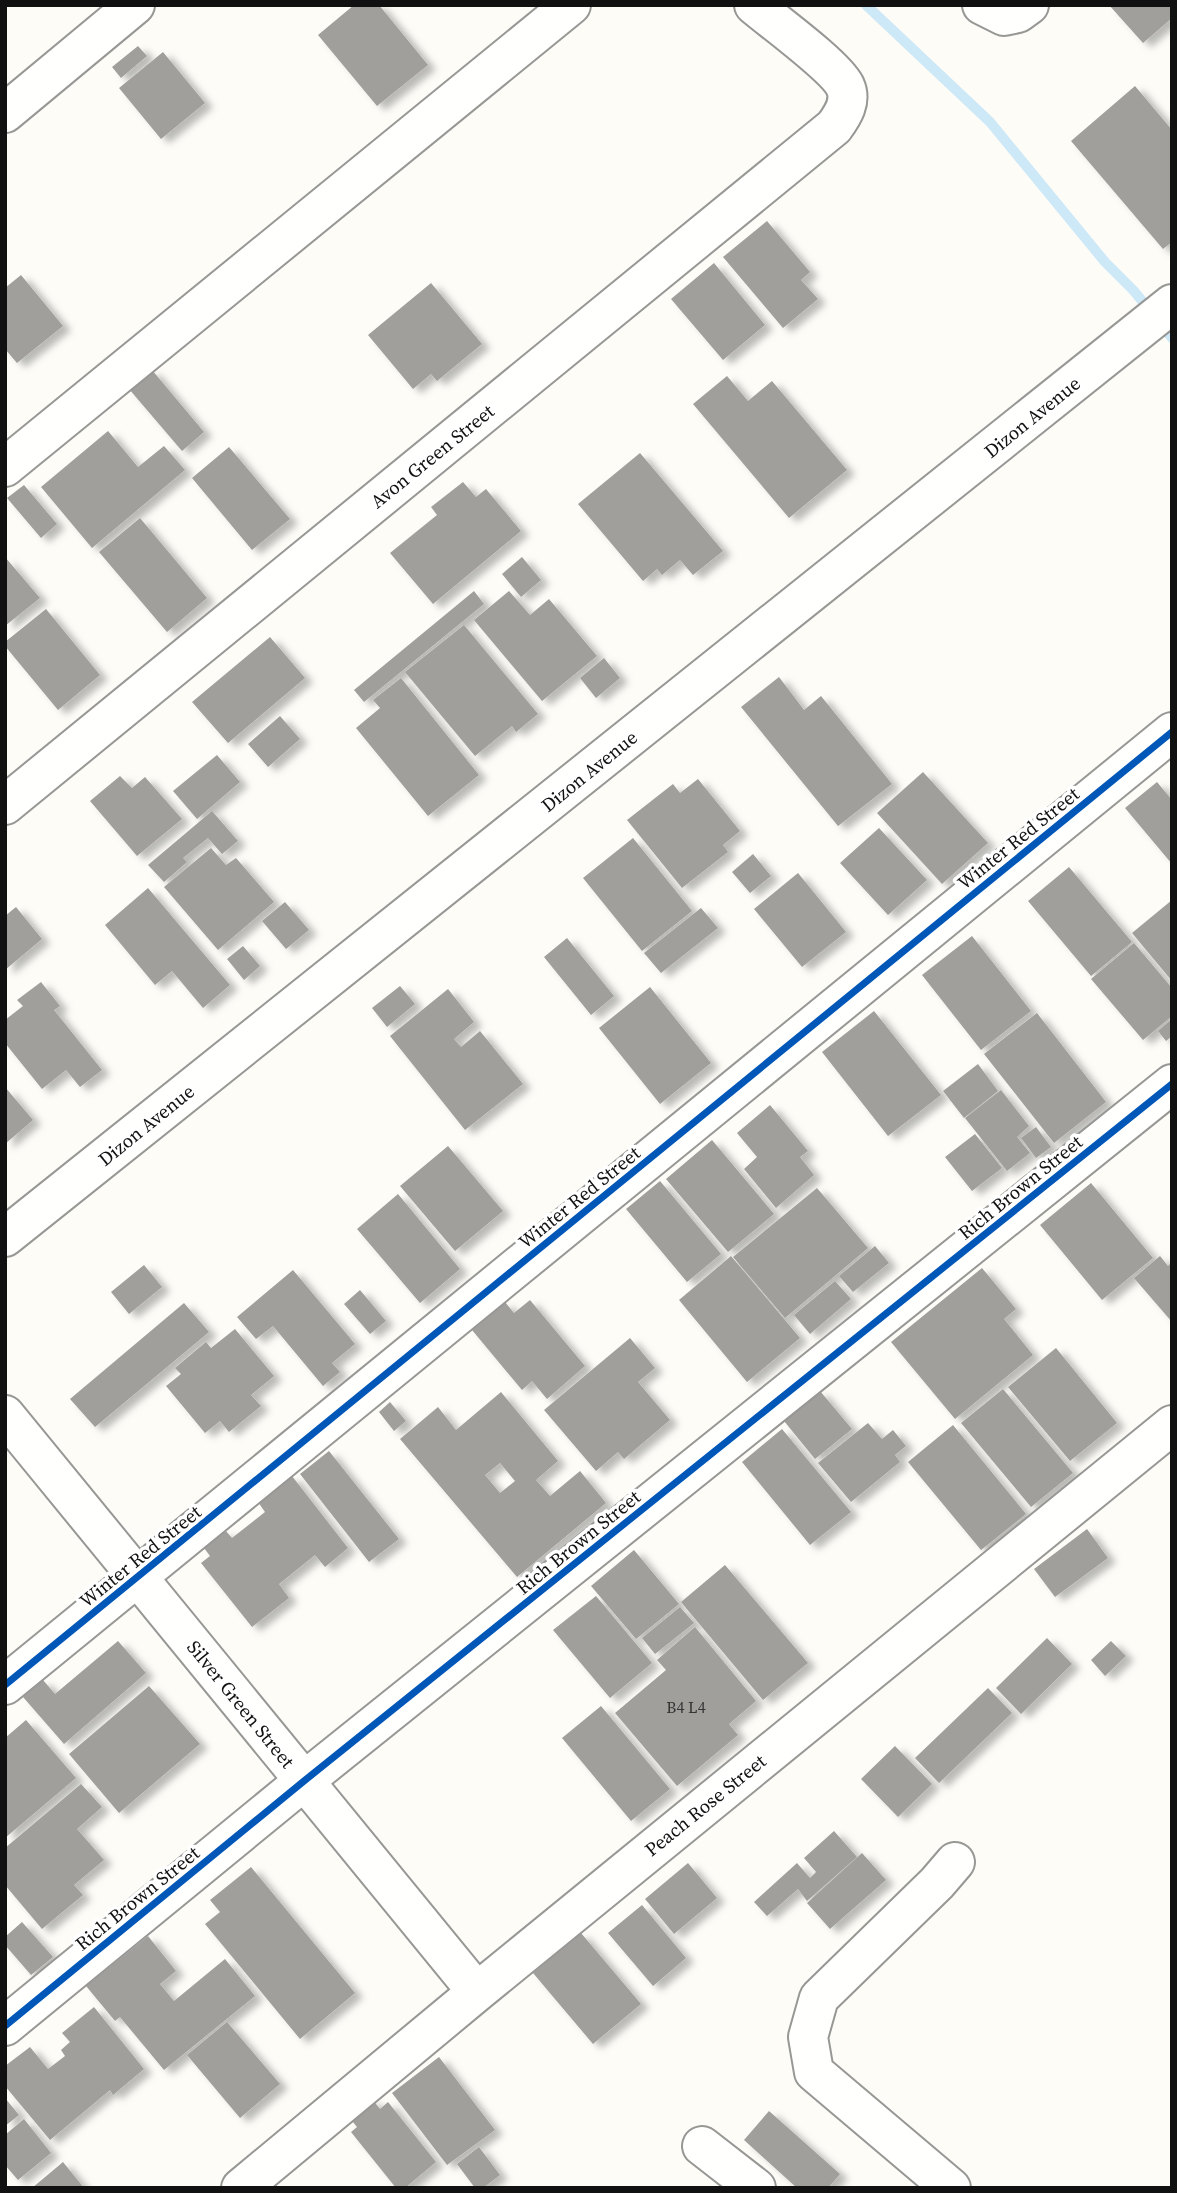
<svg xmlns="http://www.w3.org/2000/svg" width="1177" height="2193" font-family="'Source Serif 4',serif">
	<defs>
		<filter id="shadow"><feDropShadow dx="8" dy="4.5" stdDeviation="3.5" flood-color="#0004"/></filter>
	</defs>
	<rect width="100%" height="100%" fill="#fdfcf7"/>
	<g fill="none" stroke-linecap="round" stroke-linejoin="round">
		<!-- stream -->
		<path stroke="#cde8f7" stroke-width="10" d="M 866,5 L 990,122 L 1105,262 L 1134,291 L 1172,338"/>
	</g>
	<!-- building -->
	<path fill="#a19f9c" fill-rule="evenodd" filter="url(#shadow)" d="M 354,5 L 379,5 L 428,65 L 377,106 L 318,35 Z
		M 1109,5 L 1172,5 L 1172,18 L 1143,43 Z
		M 138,46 L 147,56 L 121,78 L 112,67 Z
		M 163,52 L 205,103 L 161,139 L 119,88 Z
		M 1135,86 L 1172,130 L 1172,242 L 1163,249 L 1071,141 Z
		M 767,221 L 810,272 L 801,280 L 818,299 L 783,328 L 723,257 Z
		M 714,263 L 765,325 L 723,360 L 671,299 Z
		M 21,275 L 63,326 L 17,363 L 5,349 L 5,288 Z
		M 431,283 L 482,344 L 437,381 L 431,374 L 413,389 L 368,335 Z
		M 152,370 L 204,432 L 182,451 L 129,389 Z
		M 727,376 L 748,401 L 772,381 L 847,470 L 789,518 L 693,404 Z
		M 108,431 L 138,467 L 164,446 L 185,470 L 92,548 L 41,487 Z
		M 229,447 L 290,519 L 252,550 L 192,478 Z
		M 640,453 L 723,551 L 693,575 L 680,560 L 662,575 L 657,569 L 643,581 L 578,504 Z
		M 463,482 L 476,497 L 486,489 L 521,531 L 433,604 L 390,553 L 437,515 L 431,507 Z
		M 24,485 L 57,524 L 41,538 L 7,498 Z
		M 140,518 L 207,598 L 167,632 L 99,552 Z
		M 5,557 L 40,598 L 5,626 Z
		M 522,557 L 541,580 L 521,597 L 502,574 Z
		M 474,591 L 484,604 L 364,702 L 354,690 Z
		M 509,591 L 530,615 L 549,599 L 597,656 L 542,701 L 474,620 Z
		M 46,609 L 100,675 L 58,710 L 5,646 L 5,642 Z
		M 464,625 L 538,714 L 516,732 L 512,726 L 475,756 L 405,672 Z
		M 270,637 L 305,678 L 228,743 L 192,702 Z
		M 604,658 L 620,678 L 596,698 L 580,678 Z
		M 779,677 L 804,710 L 821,696 L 892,784 L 838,826 L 741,707 Z
		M 401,678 L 479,775 L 428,816 L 356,728 L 380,708 L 373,700 Z
		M 280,716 L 300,739 L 268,767 L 248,744 Z
		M 217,755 L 240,782 L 197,819 L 173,791 Z
		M 923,772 L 988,843 L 942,884 L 877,813 Z
		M 120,776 L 132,788 L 145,777 L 182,819 L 137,856 L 90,801 Z
		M 698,779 L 740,831 L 723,845 L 728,852 L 682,888 L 627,820 L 673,784 L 680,793 Z
		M 1157,782 L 1172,800 L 1172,864 L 1125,808 Z
		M 212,811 L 238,841 L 222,854 L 208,838 L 183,858 L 187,862 L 164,882 L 148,865 Z
		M 879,828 L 927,880 L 888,915 L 840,863 Z
		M 633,838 L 692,911 L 642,951 L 583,878 Z
		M 211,848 L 226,865 L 236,858 L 274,902 L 218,950 L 164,887 Z
		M 753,854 L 771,876 L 750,893 L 732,872 Z
		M 1069,867 L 1132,942 L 1091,976 L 1028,901 Z
		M 798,873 L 846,932 L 802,967 L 754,909 Z
		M 148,888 L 230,985 L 203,1008 L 172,971 L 155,985 L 105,925 Z
		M 1172,900 L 1172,981 L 1132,933 Z
		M 285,902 L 309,930 L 286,949 L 262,921 Z
		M 16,907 L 42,939 L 5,970 L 5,916 Z
		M 701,908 L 718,928 L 661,973 L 644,953 Z
		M 972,936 L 1031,1011 L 981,1050 L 922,975 Z
		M 567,938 L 614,996 L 591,1015 L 544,957 Z
		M 1134,943 L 1172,988 L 1172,1016 L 1143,1040 L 1091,979 Z
		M 243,946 L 260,966 L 244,980 L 227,959 Z
		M 41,982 L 60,1006 L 54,1010 L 102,1070 L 80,1087 L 66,1070 L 42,1089 L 5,1043 L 5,1020 L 23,1006 L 17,1000 Z
		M 400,986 L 415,1004 L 387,1027 L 372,1008 Z
		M 650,987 L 711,1063 L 660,1104 L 599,1028 Z
		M 448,989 L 474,1022 L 454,1039 L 461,1047 L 480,1031 L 523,1084 L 465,1130 L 390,1036 Z
		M 874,1011 L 941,1095 L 888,1136 L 822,1052 Z
		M 1037,1013 L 1106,1102 L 1054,1143 L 984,1054 Z
		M 1172,1019 L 1172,1036 L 1166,1041 L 1158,1031 Z
		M 978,1064 L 998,1091 L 964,1118 L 943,1091 Z
		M 5,1087 L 33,1120 L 5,1144 Z
		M 1001,1090 L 1029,1126 L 1017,1137 L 1030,1153 L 1007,1171 L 965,1118 Z
		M 770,1105 L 808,1151 L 800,1157 L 814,1175 L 776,1208 L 744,1169 L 757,1157 L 737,1133 Z
		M 1036,1127 L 1051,1147 L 1036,1158 L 1021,1138 Z
		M 975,1134 L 1002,1168 L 972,1191 L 945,1157 Z
		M 712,1140 L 774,1214 L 728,1252 L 666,1179 Z
		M 448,1146 L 503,1211 L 455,1251 L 400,1186 Z
		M 660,1181 L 721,1254 L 687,1282 L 626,1209 Z
		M 1091,1183 L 1153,1258 L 1102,1300 L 1040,1225 Z
		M 817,1188 L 868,1248 L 785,1318 L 733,1257 Z
		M 398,1194 L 460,1269 L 420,1303 L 357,1229 Z
		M 875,1246 L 889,1263 L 853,1292 L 839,1276 Z
		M 731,1256 L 800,1338 L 747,1382 L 679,1300 Z
		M 1160,1256 L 1168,1266 L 1172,1262 L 1172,1322 L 1134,1278 Z
		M 144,1265 L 162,1287 L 129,1314 L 111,1292 Z
		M 982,1268 L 1016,1309 L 1004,1319 L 1033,1355 L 955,1419 L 891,1342 Z
		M 293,1270 L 355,1344 L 332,1363 L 340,1372 L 323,1386 L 273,1326 L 256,1339 L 237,1317 Z
		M 835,1281 L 851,1299 L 810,1334 L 794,1315 Z
		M 360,1290 L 386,1321 L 370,1334 L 344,1304 Z
		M 530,1300 L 585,1366 L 547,1399 L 532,1381 L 522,1390 L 472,1330 L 505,1302 L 514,1313 Z
		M 184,1303 L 209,1332 L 95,1427 L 70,1399 Z
		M 235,1329 L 274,1376 L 251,1395 L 261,1406 L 229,1432 L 220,1421 L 205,1433 L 166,1386 L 181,1374 L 175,1368 L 206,1342 L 211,1348 Z
		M 630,1338 L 655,1368 L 638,1382 L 670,1420 L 624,1459 L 618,1452 L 596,1471 L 544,1410 Z
		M 1056,1348 L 1117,1423 L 1070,1461 L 1008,1387 Z
		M 1003,1389 L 1073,1473 L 1031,1507 L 961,1423 Z
		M 820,1391 L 852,1429 L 815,1459 L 784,1421 Z
		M 501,1392 L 558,1461 L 536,1480 L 550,1496 L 580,1471 L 606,1503 L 517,1577 L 400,1439 L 438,1407 L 456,1430 ZM 500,1463 L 515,1481 L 500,1493 L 485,1475 Z
		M 390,1402 L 406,1421 L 394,1431 L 379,1412 Z
		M 868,1423 L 882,1439 L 893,1430 L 906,1446 L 895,1455 L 900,1462 L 851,1502 L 818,1463 Z
		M 953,1425 L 1026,1514 L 981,1550 L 908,1462 Z
		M 782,1429 L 851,1512 L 810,1545 L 742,1462 Z
		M 329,1451 L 399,1539 L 369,1562 L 300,1474 Z
		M 292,1476 L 348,1548 L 325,1567 L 315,1555 L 279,1584 L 289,1598 L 252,1627 L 201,1563 L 210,1556 L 204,1548 L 226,1531 L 232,1538 L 265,1512 L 258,1502 Z
		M 1087,1529 L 1108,1558 L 1055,1597 L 1034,1569 Z
		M 634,1550 L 679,1604 L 636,1639 L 591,1586 Z
		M 725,1565 L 808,1663 L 763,1700 L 681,1602 Z
		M 596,1596 L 652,1663 L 610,1698 L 553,1630 Z
		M 680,1607 L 694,1623 L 655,1654 L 642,1638 Z
		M 695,1627 L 756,1701 L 729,1724 L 738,1735 L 677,1786 L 615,1713 L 666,1670 L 657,1660 Z
		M 1047,1638 L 1072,1664 L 1021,1714 L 996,1688 Z
		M 118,1641 L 146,1673 L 64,1744 L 23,1697 L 43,1680 L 55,1694 Z
		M 1111,1641 L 1126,1656 L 1105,1676 L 1091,1660 Z
		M 149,1686 L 200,1744 L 119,1813 L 69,1754 Z
		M 988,1688 L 1012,1713 L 939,1783 L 915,1758 Z
		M 601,1706 L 670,1789 L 631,1821 L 562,1738 Z
		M 26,1720 L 76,1778 L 5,1838 L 5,1738 Z
		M 895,1746 L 932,1784 L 898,1817 L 861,1779 Z
		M 81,1784 L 102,1807 L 77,1829 L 104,1860 L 74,1885 L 83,1895 L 42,1929 L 5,1885 L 5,1848 Z
		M 834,1831 L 857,1857 L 807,1901 L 798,1889 L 767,1916 L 754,1902 L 797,1863 L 810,1878 L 816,1872 L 804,1858 Z
		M 862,1853 L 886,1880 L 830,1929 L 807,1903 Z
		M 688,1863 L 717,1898 L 674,1934 L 645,1899 Z
		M 251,1867 L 355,1993 L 300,2039 L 205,1924 L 220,1912 L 210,1900 Z
		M 642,1905 L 686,1958 L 653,1986 L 608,1933 Z
		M 22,1922 L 53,1957 L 31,1975 L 5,1945 L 5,1937 Z
		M 581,1933 L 641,2004 L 593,2044 L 533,1973 Z
		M 148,1936 L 176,1971 L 160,1984 L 174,2001 L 225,1959 L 255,1996 L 164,2070 L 120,2017 L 115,2021 L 86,1986 Z
		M 94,2007 L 144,2069 L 113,2095 L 110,2090 L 50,2140 L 5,2086 L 5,2066 L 30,2047 L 48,2069 L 65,2056 L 61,2050 L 70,2042 L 62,2033 Z
		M 227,2022 L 280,2084 L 240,2118 L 187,2055 Z
		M 439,2057 L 495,2130 L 447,2165 L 392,2093 Z
		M 5,2098 L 19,2115 L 5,2126 Z
		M 372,2099 L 380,2109 L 388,2102 L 436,2162 L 405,2188 L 396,2188 L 351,2132 L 357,2127 L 349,2117 Z
		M 769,2111 L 840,2174 L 828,2188 L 797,2188 L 744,2140 Z
		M 24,2119 L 51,2153 L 18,2180 L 5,2165 L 5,2135 Z
		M 479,2147 L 500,2175 L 483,2188 L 475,2188 L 457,2164 Z
		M 63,2162 L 84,2188 L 32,2188 Z"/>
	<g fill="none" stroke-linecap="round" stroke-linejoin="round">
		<!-- minor casing -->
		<g stroke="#979795" stroke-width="42">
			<path id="minor" d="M 982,5 L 1004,16 L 1018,13 L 1029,5
				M 5,113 L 135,5
				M 5,467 L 571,5
				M 5,805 L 834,127 C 843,115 852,101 845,86 C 835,66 774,22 754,5
				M 5,1237 L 1172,304
				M 5,1415 L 477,1992
				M 5,1685 L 1172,732
				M 5,2026 L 304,1781 L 1172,1084
				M 702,2146 L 756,2188
				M 241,2188 L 477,1992 L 1172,1425
				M 951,2188 L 814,2072 L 808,2037 L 819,1998 L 937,1883 L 955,1862"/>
		</g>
		<!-- minor -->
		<use href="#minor" stroke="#fffffe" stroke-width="38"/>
		<!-- cycleway casing -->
		<g stroke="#fff" stroke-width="11">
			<path id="cycleway" d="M 5,1685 L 1172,732
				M 5,2026 L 304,1781 L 1172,1084"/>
		</g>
		<!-- cycleway -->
		<use href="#cycleway" stroke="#0057b8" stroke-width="7"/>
	</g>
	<g text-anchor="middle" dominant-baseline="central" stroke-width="7" stroke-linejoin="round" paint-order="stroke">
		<!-- number labels -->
		<g font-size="16" fill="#353434">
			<text x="686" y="1707">B4 L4</text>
		</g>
		<!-- street labels -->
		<g font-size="19" fill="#111" stroke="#fff">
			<text transform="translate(1032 417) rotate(-39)">Dizon Avenue</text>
			<text transform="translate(432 456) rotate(-39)">Avon Green Street</text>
			<text transform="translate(589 771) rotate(-39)">Dizon Avenue</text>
			<text transform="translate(1018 838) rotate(-39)">Winter Red Street</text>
			<text transform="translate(146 1125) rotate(-39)">Dizon Avenue</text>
			<text transform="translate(1020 1187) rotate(-39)">Rich Brown Street</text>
			<text transform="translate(579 1197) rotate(-39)">Winter Red Street</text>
			<text transform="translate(578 1542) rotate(-39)">Rich Brown Street</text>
			<text transform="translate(140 1556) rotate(-39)">Winter Red Street</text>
			<text transform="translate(241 1704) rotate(51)">Silver Green Street</text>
			<text transform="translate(705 1805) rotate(-39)">Peach Rose Street</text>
			<text transform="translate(137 1898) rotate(-39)">Rich Brown Street</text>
		</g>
	</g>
	<!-- border -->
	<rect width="1177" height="2193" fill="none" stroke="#111111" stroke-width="14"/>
</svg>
